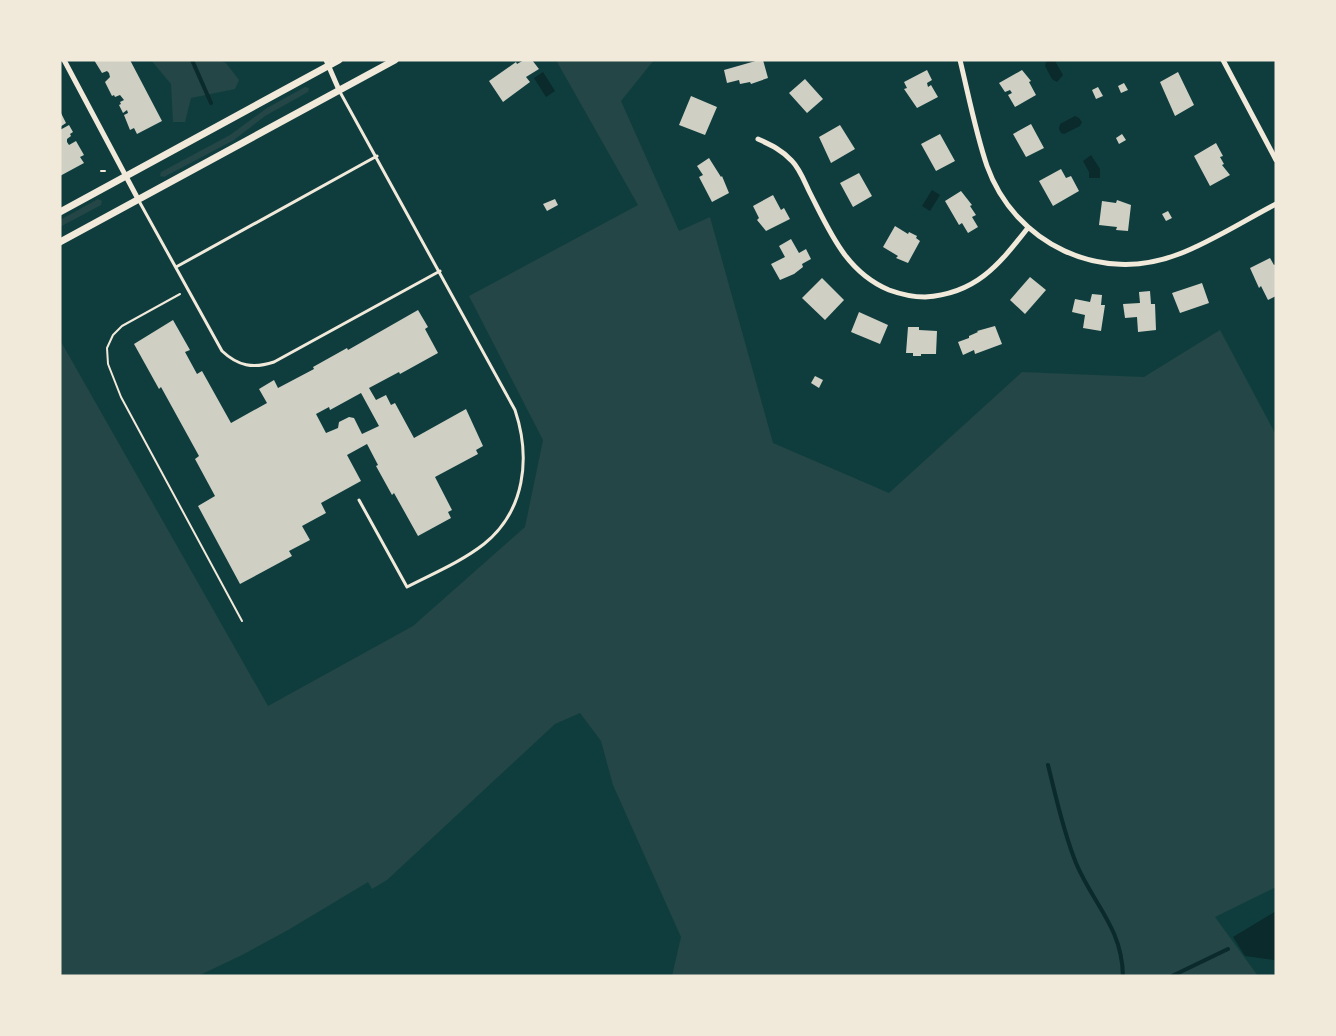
<svg xmlns="http://www.w3.org/2000/svg" width="1336" height="1036" font-family="'Archivo Narrow',sans-serif">
	<rect width="100%" height="100%" fill="#0f3d3e"/>
	<!-- green -->
	<path fill="#244646" d="M 151,60 L 219,60 L 226,63 L 239,80 L 235,89 L 191,98 L 185,122 L 173,122 L 171,84 Z
		M 556,60 L 654,60 L 621,101 L 679,231 L 710,217 L 773,443 L 889,493 L 1022,372 L 1144,377 L 1220,330 L 1276,435 L 1276,887 L 1215,917 L 1258,976 L 672,976 L 681,937 L 613,785 L 601,741 L 580,713 L 555,724 L 387,880 L 372,889 L 368,882 L 288,930 L 242,955 L 198,976 L 60,976 L 60,340 L 268,706 L 413,626 L 525,527 L 543,440 L 469,296 L 638,205 Z
		M 305,87 L 309,88 L 308,92 L 265,116 L 234,140 L 164,177 L 160,176 L 161,172 L 230,135 L 267,108 Z
		M 98,199 L 102,201 L 101,205 L 60,227 L 60,220 Z"/>
	<!-- water -->
	<path fill="#0a2a2b" d="M 1050,60 L 1055,61 L 1063,75 L 1057,82 L 1052,79 L 1045,66 L 1046,62 Z
		M 543,72 L 555,91 L 546,97 L 534,78 Z
		M 1075,116 L 1079,118 L 1082,122 L 1080,126 L 1064,134 L 1061,133 L 1059,129 L 1060,124 Z
		M 1091,155 L 1100,169 L 1100,178 L 1089,178 L 1089,172 L 1083,161 Z
		M 932,190 L 940,195 L 930,211 L 922,206 Z
		M 1276,911 L 1276,962 L 1274,960 L 1245,956 L 1233,937 Z"/>
	<g fill="none" stroke-linecap="round" stroke-linejoin="round">
		<!-- stream -->
		<path stroke="#0a2a2b" stroke-width="4" d="M 192,60 L 211,103
			M 1048,765 C 1056,797 1063,831 1076,863 C 1093,904 1122,927 1123,976
			M 1172,976 L 1228,949"/>
	</g>
	<!-- building -->
	<path fill="#cfcfc3" fill-rule="evenodd" d="M 94,60 L 130,60 L 162,121 L 137,134 L 134,128 L 130,130 L 124,115 L 128,113 L 127,110 L 123,113 L 119,105 L 121,104 L 120,102 L 124,100 L 120,95 L 115,97 L 114,95 L 112,96 L 105,82 L 110,77 L 109,73 L 107,71 L 102,73 Z
		M 524,60 L 532,60 L 539,69 L 526,77 L 530,82 L 503,102 L 489,81 L 516,62 L 517,64 Z
		M 759,60 L 763,60 L 768,78 L 751,84 L 750,82 L 740,84 L 739,80 L 727,83 L 724,70 Z
		M 927,70 L 932,80 L 927,83 L 928,87 L 931,85 L 938,97 L 917,108 L 904,89 L 907,88 L 904,82 Z
		M 1022,70 L 1031,81 L 1029,82 L 1036,95 L 1015,107 L 1008,95 L 1012,93 L 1010,90 L 1005,92 L 999,83 Z
		M 1178,72 L 1194,105 L 1175,116 L 1160,82 Z
		M 805,79 L 823,99 L 807,113 L 789,93 Z
		M 1124,83 L 1128,90 L 1121,93 L 1118,86 Z
		M 1098,87 L 1103,96 L 1096,99 L 1092,90 Z
		M 691,96 L 717,107 L 705,135 L 679,125 Z
		M 60,111 L 66,123 L 60,127 Z
		M 1031,124 L 1044,148 L 1026,157 L 1013,134 Z
		M 69,125 L 73,132 L 70,134 L 71,136 L 67,139 L 67,142 L 69,145 L 76,141 L 84,155 L 80,157 L 84,163 L 60,176 L 60,130 Z
		M 840,125 L 855,149 L 831,163 L 819,137 Z
		M 940,134 L 955,161 L 936,171 L 921,144 Z
		M 1122,134 L 1126,140 L 1119,144 L 1116,138 Z
		M 1216,143 L 1223,156 L 1220,157 L 1224,164 L 1222,165 L 1230,175 L 1210,186 L 1194,156 Z
		M 709,158 L 721,177 L 722,176 L 729,193 L 712,202 L 699,177 L 703,175 L 697,166 Z
		M 1061,169 L 1066,178 L 1071,176 L 1079,191 L 1053,206 L 1039,181 Z
		M 859,173 L 872,196 L 853,207 L 840,183 Z
		M 961,191 L 972,205 L 970,206 L 976,215 L 972,217 L 978,227 L 968,233 L 962,223 L 959,225 L 945,201 Z
		M 773,195 L 781,210 L 784,208 L 790,219 L 766,231 L 757,220 L 759,218 L 753,206 Z
		M 555,199 L 558,205 L 547,211 L 543,204 Z
		M 1117,200 L 1131,205 L 1128,231 L 1116,230 L 1117,227 L 1099,225 L 1102,201 L 1116,203 Z
		M 1168,211 L 1172,218 L 1166,221 L 1162,214 Z
		M 895,226 L 908,234 L 909,232 L 917,236 L 916,238 L 920,241 L 908,263 L 896,258 L 898,256 L 883,247 Z
		M 791,239 L 799,253 L 806,249 L 811,259 L 802,264 L 803,267 L 794,274 L 780,280 L 771,264 L 785,257 L 779,246 Z
		M 1270,258 L 1274,265 L 1276,264 L 1276,296 L 1268,300 L 1261,286 L 1259,288 L 1250,268 Z
		M 1030,277 L 1046,290 L 1025,314 L 1010,300 Z
		M 822,278 L 844,300 L 825,320 L 802,298 Z
		M 1202,283 L 1209,303 L 1180,313 L 1172,293 Z
		M 1150,291 L 1151,304 L 1155,304 L 1156,330 L 1138,332 L 1137,317 L 1125,318 L 1123,304 L 1140,303 L 1139,292 Z
		M 1092,294 L 1102,295 L 1101,305 L 1105,305 L 1101,331 L 1083,328 L 1085,315 L 1072,312 L 1075,299 L 1090,302 Z
		M 418,310 L 428,327 L 425,329 L 438,353 L 400,374 L 399,372 L 369,388 L 376,400 L 386,395 L 391,405 L 395,403 L 414,438 L 466,409 L 483,446 L 476,450 L 478,454 L 435,477 L 452,510 L 448,512 L 451,518 L 418,536 L 394,493 L 392,495 L 376,466 L 378,465 L 367,444 L 347,455 L 361,481 L 321,503 L 326,513 L 302,526 L 310,540 L 289,551 L 292,556 L 240,584 L 198,506 L 215,496 L 195,459 L 199,456 L 161,387 L 159,389 L 134,344 L 173,320 L 190,350 L 185,352 L 197,374 L 202,371 L 231,423 L 267,403 L 259,389 L 274,380 L 278,388 L 314,369 L 313,367 L 347,348 L 348,350 ZM 361,393 L 379,426 L 362,434 L 354,418 L 349,417 L 339,422 L 338,428 L 326,433 L 316,414 L 329,407 L 330,410 Z
		M 859,312 L 888,325 L 880,344 L 851,332 Z
		M 995,326 L 1002,344 L 975,354 L 974,350 L 963,355 L 958,342 L 969,338 L 969,336 L 978,332 L 977,331 Z
		M 908,327 L 919,327 L 919,330 L 937,331 L 936,354 L 921,354 L 921,356 L 913,356 L 913,353 L 906,353 Z
		M 815,376 L 823,380 L 819,388 L 811,383 Z"/>
	<g fill="none" stroke-linecap="round" stroke-linejoin="round">
		<!-- path -->
		<path stroke="#f1e9da" stroke-width="2" d="M 101,171 L 105,171
			M 180,294 L 122,326 L 113,335 L 107,348 L 108,364 L 121,397 L 242,621"/>
		<!-- service -->
		<path stroke="#f1e9da" stroke-width="3" d="M 340,92 L 515,410 C 531,458 525,511 484,544 C 461,562 432,574 407,587 L 359,500
			M 139,201 L 222,351 C 238,366 253,369 274,362 L 440,271
			M 176,267 L 377,156"/>
		<!-- minor -->
		<path stroke="#f1e9da" stroke-width="5" d="M 64,60 L 138,199
			M 326,60 L 339,90
			M 960,60 C 968,93 976,134 987,166 C 1015,244 1101,285 1179,254 C 1211,242 1245,220 1276,204
			M 1223,60 L 1276,160
			M 758,139 C 771,145 782,150 792,161 C 800,169 805,183 810,193 C 830,232 846,272 889,290 C 900,294 913,297 925,297 C 975,294 998,266 1027,229"/>
		<!-- tertiary -->
		<path stroke="#f1e9da" stroke-width="7" d="M 60,212 L 339,60
			M 60,242 L 395,60"/>
	</g>
	<!-- border -->
	<rect width="1336" height="1036" fill="none" stroke="#f1e9da" stroke-width="123"/>
</svg>
